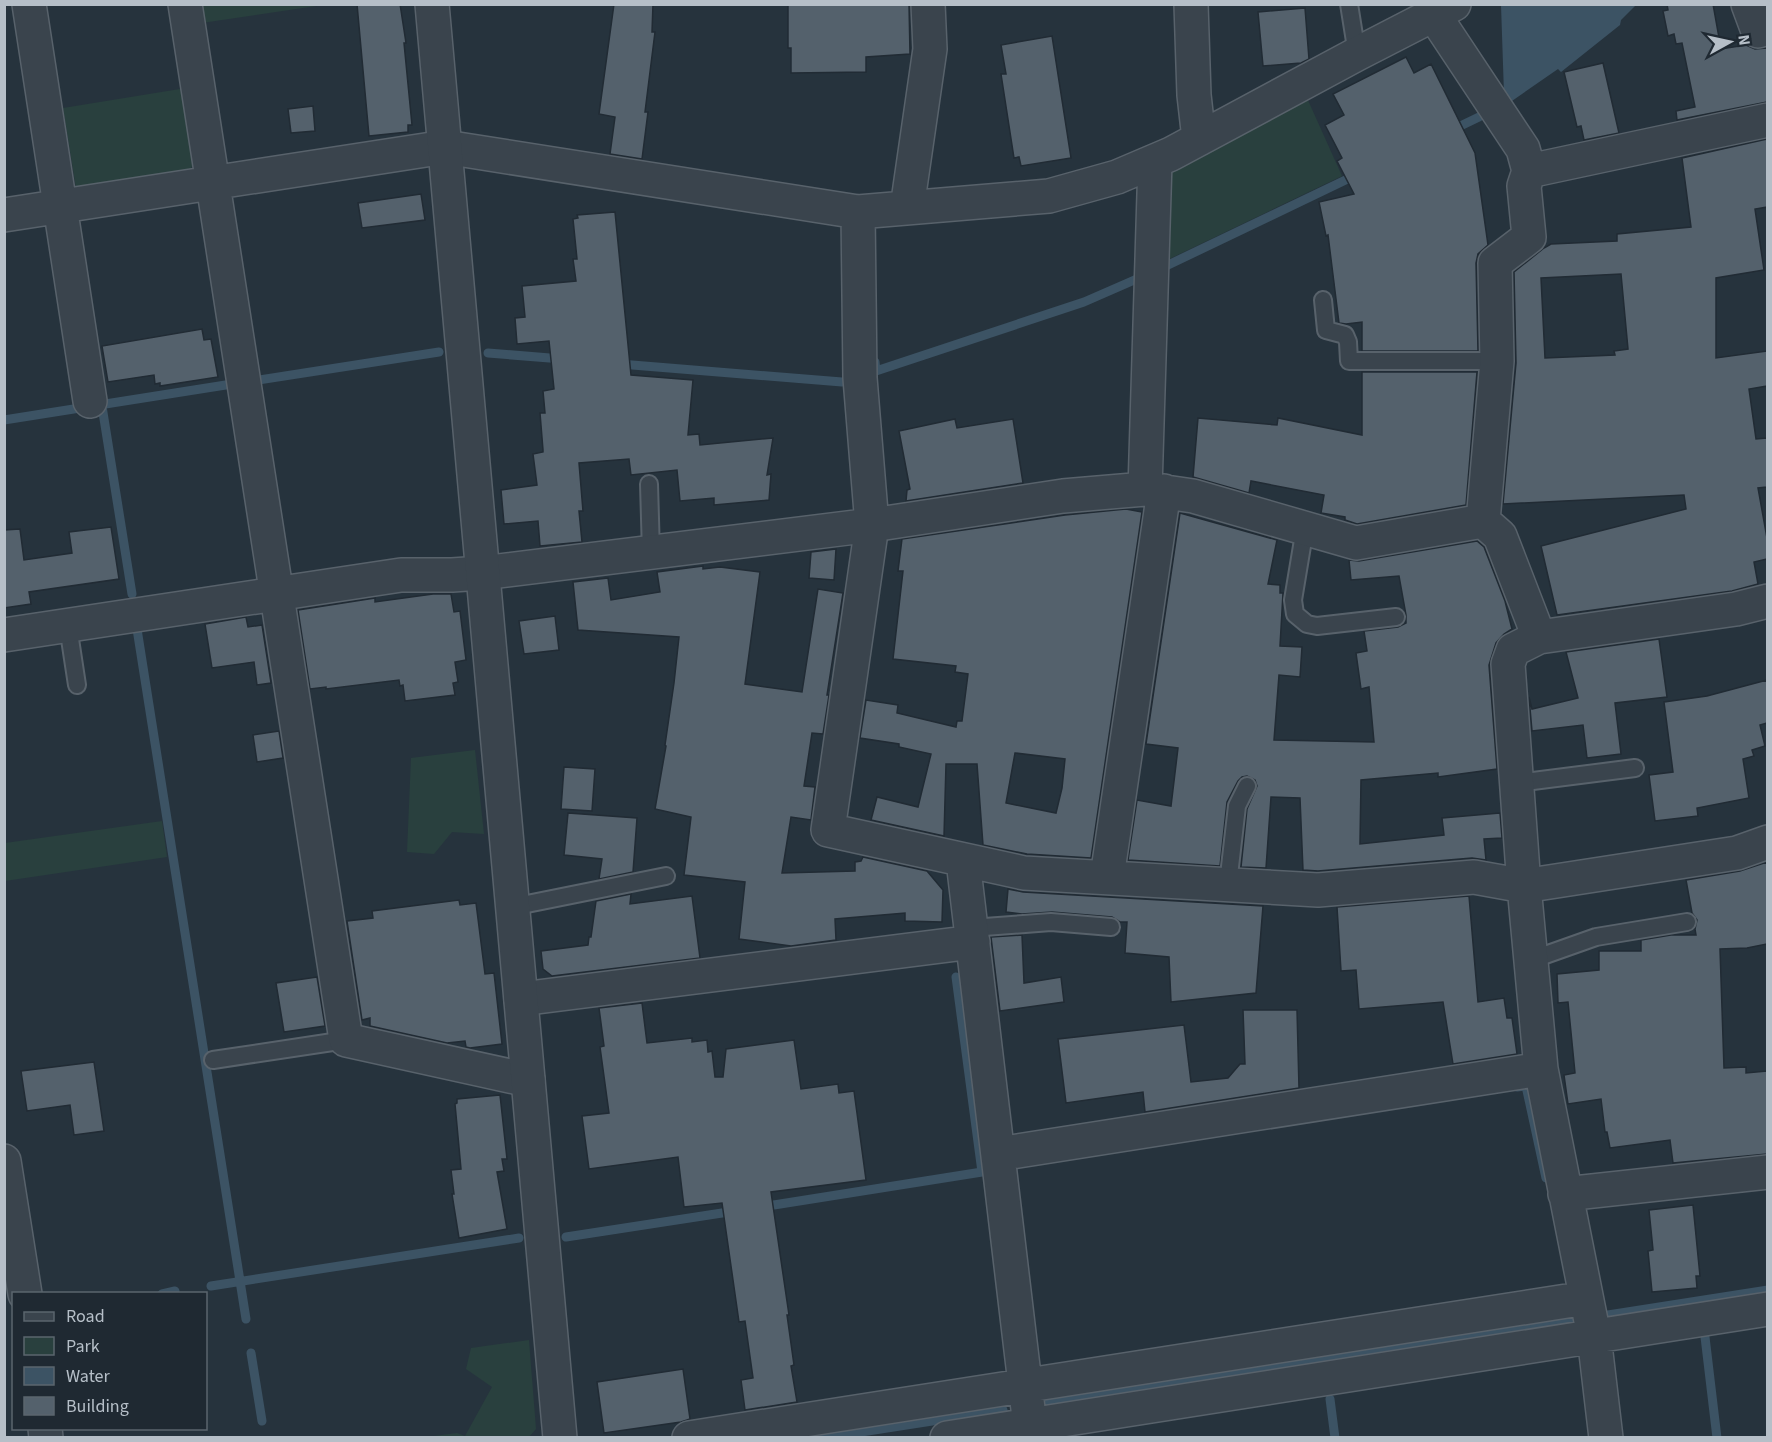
<svg xmlns="http://www.w3.org/2000/svg" width="1772" height="1442" font-family="'Source Sans 3',sans-serif">
	<rect width="100%" height="100%" fill="#26333d"/>
	<!-- green -->
	<path fill="#29403e" d="M 192,4 L 323,5 L 195,24 Z
		M 186,88 L 197,157 L 190,170 L 76,188 L 63,108 Z
		M 1307,98 L 1342,176 L 1163,262 L 1164,175 Z
		M 475,750 L 484,834 L 452,832 L 434,854 L 407,852 L 411,758 Z
		M 162,821 L 167,857 L 5,881 L 5,843 Z
		M 529,1340 L 536,1429 L 529,1437 L 426,1437 L 457,1433 L 465,1436 L 492,1387 L 466,1369 L 471,1348 Z"/>
	<!-- water -->
	<path fill="#3c5364" d="M 1501,5 L 1636,5 L 1621,20 L 1620,25 L 1561,72 L 1558,69 L 1509,103 L 1504,94 Z"/>
	<g fill="none" stroke-linecap="round" stroke-linejoin="round">
		<!-- stream -->
		<path stroke="#3c5364" stroke-width="9" d="M 1452,130 L 1479,117
			M 1166,266 L 1358,174
			M 488,353 L 562,359
			M 875,362 L 876,371 L 1084,302 L 1139,278
			M 620,364 L 842,382
			M 252,381 L 439,352
			M 101,400 L 132,594
			M 4,420 L 232,384
			M 137,629 L 246,1319
			M 1517,1087 L 1526,1086 L 1546,1178
			M 761,1207 L 982,1172 L 956,977
			M 566,1237 L 735,1211
			M 211,1286 L 519,1238
			M 162,1294 L 175,1291
			M 1608,1315 L 1768,1290
			M 1705,1337 L 1717,1438
			M 251,1353 L 262,1421
			M 1330,1399 L 1335,1438
			M 1043,1403 L 1574,1320
			M 823,1438 L 1003,1410"/>
	</g>
	<!-- building -->
	<path fill="#54616c" stroke="#212b34" stroke-width="1.5" fill-rule="evenodd" d="M 357,4 L 400,4 L 406,43 L 404,43 L 412,125 L 408,125 L 408,132 L 369,136 Z
		M 614,4 L 653,4 L 652,32 L 655,32 L 645,112 L 648,112 L 642,159 L 610,154 L 615,117 L 599,114 Z
		M 788,4 L 909,4 L 910,54 L 866,57 L 866,72 L 791,73 L 791,48 L 788,48 Z
		M 1667,4 L 1713,4 L 1721,49 L 1746,45 L 1755,49 L 1767,48 L 1767,102 L 1677,120 L 1676,111 L 1695,107 L 1682,43 L 1676,44 L 1674,34 L 1668,36 L 1663,11 L 1668,10 Z
		M 1305,8 L 1309,59 L 1301,63 L 1263,66 L 1258,12 Z
		M 1052,36 L 1071,158 L 1021,166 L 1019,157 L 1014,158 L 1001,74 L 1006,74 L 1001,45 Z
		M 1406,57 L 1414,73 L 1431,64 L 1475,153 L 1488,245 L 1478,254 L 1476,263 L 1478,351 L 1362,351 L 1362,322 L 1346,324 L 1339,323 L 1328,235 L 1326,236 L 1319,202 L 1354,194 L 1337,161 L 1342,158 L 1325,125 L 1344,115 L 1333,94 Z
		M 1603,63 L 1619,133 L 1584,140 L 1581,126 L 1577,127 L 1564,72 Z
		M 313,106 L 315,131 L 291,133 L 288,109 Z
		M 1767,139 L 1767,207 L 1755,209 L 1764,270 L 1716,278 L 1716,358 L 1767,351 L 1767,386 L 1749,389 L 1756,439 L 1767,438 L 1767,487 L 1758,488 L 1767,538 L 1767,559 L 1754,562 L 1758,584 L 1732,591 L 1557,615 L 1541,546 L 1686,509 L 1684,495 L 1503,504 L 1516,363 L 1514,272 L 1544,248 L 1551,244 L 1617,241 L 1617,234 L 1691,227 L 1682,158 ZM 1621,274 L 1628,349 L 1614,351 L 1615,355 L 1545,358 L 1541,278 Z
		M 421,194 L 425,220 L 362,228 L 358,203 Z
		M 615,212 L 631,375 L 693,380 L 688,435 L 699,434 L 700,445 L 773,438 L 767,475 L 771,474 L 769,500 L 714,505 L 714,498 L 680,501 L 677,470 L 631,475 L 629,459 L 579,463 L 583,511 L 579,511 L 582,542 L 540,546 L 538,521 L 504,524 L 501,490 L 537,485 L 533,454 L 543,452 L 543,450 L 540,413 L 545,413 L 543,391 L 554,389 L 549,341 L 517,344 L 515,318 L 525,317 L 522,286 L 576,281 L 573,259 L 577,259 L 573,219 L 578,218 L 577,215 Z
		M 202,329 L 204,340 L 211,339 L 218,377 L 160,386 L 160,383 L 155,384 L 154,375 L 108,382 L 102,346 Z
		M 1362,372 L 1477,372 L 1466,505 L 1357,524 L 1345,520 L 1345,517 L 1321,513 L 1324,495 L 1251,481 L 1249,493 L 1193,477 L 1198,418 L 1277,425 L 1278,418 L 1362,435 Z
		M 955,419 L 957,428 L 1013,419 L 1023,483 L 906,501 L 907,490 L 910,489 L 899,431 Z
		M 1126,509 L 1142,512 L 1091,858 L 1027,854 L 983,845 L 977,764 L 946,764 L 944,836 L 871,820 L 877,797 L 918,807 L 931,754 L 899,747 L 899,744 L 860,738 L 866,700 L 898,705 L 897,713 L 956,727 L 957,721 L 962,721 L 968,674 L 955,672 L 956,666 L 893,659 L 903,571 L 898,571 L 902,539 L 1065,515 ZM 1015,753 L 1065,759 L 1062,788 L 1056,813 L 1006,803 Z
		M 1180,513 L 1277,540 L 1268,584 L 1280,585 L 1280,593 L 1283,593 L 1280,646 L 1302,647 L 1300,677 L 1279,675 L 1274,740 L 1374,742 L 1369,687 L 1361,689 L 1356,653 L 1367,651 L 1364,631 L 1398,627 L 1406,623 L 1406,615 L 1399,576 L 1351,580 L 1349,560 L 1359,561 L 1477,541 L 1484,547 L 1505,601 L 1512,629 L 1504,634 L 1496,643 L 1489,665 L 1497,769 L 1438,777 L 1438,773 L 1361,780 L 1360,844 L 1444,835 L 1442,818 L 1500,813 L 1502,838 L 1484,839 L 1486,860 L 1472,858 L 1318,871 L 1303,870 L 1300,798 L 1271,797 L 1266,868 L 1241,867 L 1247,809 L 1257,786 L 1255,780 L 1247,776 L 1242,777 L 1238,781 L 1227,802 L 1220,866 L 1128,860 L 1137,800 L 1171,806 L 1178,748 L 1146,744 Z
		M 111,527 L 119,579 L 29,592 L 31,604 L 4,608 L 4,530 L 20,529 L 24,560 L 72,553 L 69,532 Z
		M 836,549 L 834,580 L 809,578 L 811,552 Z
		M 703,566 L 703,569 L 720,567 L 760,572 L 745,684 L 802,692 L 818,589 L 843,593 L 827,695 L 829,695 L 823,734 L 812,733 L 804,786 L 815,787 L 811,820 L 791,817 L 782,873 L 855,871 L 855,862 L 861,861 L 863,857 L 927,871 L 943,890 L 942,922 L 905,921 L 905,913 L 835,919 L 836,940 L 791,946 L 739,939 L 745,882 L 684,875 L 691,817 L 655,809 L 666,746 L 665,745 L 674,683 L 679,637 L 578,630 L 573,582 L 608,578 L 611,600 L 660,592 L 657,572 Z
		M 433,594 L 451,594 L 454,612 L 460,611 L 466,660 L 455,662 L 458,682 L 453,683 L 455,695 L 405,701 L 403,685 L 400,686 L 399,680 L 326,689 L 326,687 L 310,689 L 298,610 L 375,598 L 375,602 Z
		M 555,616 L 559,650 L 524,654 L 519,621 Z
		M 246,617 L 248,627 L 262,625 L 271,683 L 257,685 L 254,662 L 212,668 L 205,624 Z
		M 1659,639 L 1667,697 L 1615,703 L 1621,754 L 1587,758 L 1583,725 L 1532,731 L 1529,697 L 1532,709 L 1578,698 L 1566,652 Z
		M 1767,680 L 1767,723 L 1760,725 L 1765,746 L 1752,750 L 1754,756 L 1743,759 L 1749,798 L 1697,808 L 1698,816 L 1655,821 L 1649,775 L 1673,772 L 1664,702 L 1707,696 Z
		M 279,731 L 283,758 L 257,762 L 253,735 Z
		M 564,767 L 595,769 L 592,811 L 561,809 Z
		M 568,813 L 637,818 L 633,872 L 599,879 L 602,859 L 564,855 Z
		M 1767,862 L 1767,944 L 1747,948 L 1720,949 L 1724,1068 L 1746,1067 L 1746,1073 L 1767,1071 L 1767,1154 L 1673,1163 L 1670,1140 L 1610,1148 L 1607,1132 L 1605,1132 L 1601,1099 L 1568,1104 L 1564,1075 L 1575,1073 L 1568,1002 L 1558,1003 L 1557,974 L 1599,970 L 1599,951 L 1641,951 L 1641,940 L 1671,935 L 1696,935 L 1695,929 L 1697,920 L 1692,913 L 1686,880 L 1740,871 Z
		M 1008,889 L 1023,892 L 1263,906 L 1256,993 L 1171,1002 L 1169,957 L 1125,953 L 1127,922 L 1120,922 L 1112,917 L 1052,912 L 1022,914 L 1006,912 Z
		M 631,894 L 630,904 L 692,896 L 700,958 L 552,976 L 543,969 L 541,951 L 588,945 L 589,937 L 591,937 L 596,901 Z
		M 1469,896 L 1478,1002 L 1504,998 L 1507,1018 L 1512,1018 L 1517,1054 L 1453,1064 L 1443,1002 L 1359,1009 L 1356,970 L 1341,971 L 1337,907 Z
		M 459,900 L 460,905 L 476,903 L 485,974 L 494,973 L 502,1044 L 470,1048 L 466,1047 L 465,1041 L 447,1043 L 370,1026 L 370,1018 L 362,1020 L 347,921 L 373,918 L 372,911 Z
		M 1022,935 L 1024,983 L 1061,977 L 1064,1002 L 1000,1011 L 991,937 Z
		M 317,977 L 325,1026 L 284,1032 L 276,983 Z
		M 642,1003 L 647,1043 L 692,1038 L 692,1042 L 707,1040 L 708,1052 L 712,1051 L 715,1077 L 723,1077 L 726,1049 L 794,1040 L 801,1089 L 838,1084 L 839,1093 L 854,1091 L 866,1180 L 771,1192 L 789,1315 L 787,1315 L 794,1365 L 791,1366 L 797,1402 L 745,1410 L 741,1380 L 753,1378 L 745,1321 L 739,1322 L 722,1203 L 684,1207 L 678,1157 L 589,1169 L 582,1116 L 609,1113 L 600,1047 L 604,1046 L 599,1008 Z
		M 1243,1010 L 1297,1010 L 1299,1088 L 1145,1112 L 1143,1092 L 1066,1103 L 1058,1039 L 1184,1025 L 1191,1082 L 1228,1078 L 1240,1064 L 1245,1064 Z
		M 94,1062 L 104,1131 L 74,1135 L 70,1105 L 27,1111 L 21,1071 Z
		M 500,1095 L 507,1159 L 502,1159 L 504,1171 L 497,1172 L 507,1229 L 459,1238 L 452,1194 L 454,1194 L 451,1170 L 461,1169 L 455,1104 L 457,1103 L 457,1099 Z
		M 1693,1205 L 1700,1276 L 1696,1276 L 1697,1288 L 1652,1292 L 1648,1251 L 1653,1250 L 1649,1210 Z
		M 683,1369 L 690,1419 L 681,1422 L 604,1433 L 597,1382 Z"/>
	<g fill="none" stroke-linecap="round" stroke-linejoin="round">
		<!-- service casing -->
		<g stroke="#58626b" stroke-width="20">
			<path id="service" d="M 1349,4 L 1357,54
				M 1323,300 L 1326,330 L 1345,335 L 1348,342 L 1349,361 L 1497,361
				M 649,484 L 651,553
				M 1305,528 L 1293,600 L 1295,614 L 1307,624 L 1317,626 L 1396,617
				M 68,626 L 77,685
				M 1517,783 L 1635,768
				M 1228,884 L 1237,806 L 1247,786
				M 512,907 L 666,876
				M 971,928 L 1051,922 L 1111,927
				M 1531,960 L 1596,937 L 1687,922
				M 213,1060 L 346,1040"/>
		</g>
		<!-- minor casing -->
		<g stroke="#58626b" stroke-width="36">
			<path id="minor" d="M 29,4 L 90,401
				M 185,4 L 346,1040 L 528,1080
				M 1191,4 L 1194,95 L 1199,139
				M 1748,4 L 1758,31 L 1768,28
				M 1434,15 L 1523,149 L 1529,171 L 1524,186 L 1529,237 L 1495,263 L 1497,361 L 1483,521
				M 1529,171 L 1768,120
				M 907,208 L 930,49 L 928,4
				M 858,212 L 860,378 L 872,525 L 828,830 L 1024,873 L 1318,890 L 1474,877 L 1524,886 L 1737,853 L 1768,842
				M 4,215 L 445,147 L 858,212 L 1049,196 L 1117,177 L 1171,154 L 1357,54 L 1454,4
				M 1145,489 L 1155,161
				M 1483,521 L 1500,536 L 1539,637
				M 4,635 L 401,575 L 452,575 L 482,573 L 872,525 L 1063,496 L 1145,489 L 1193,496 L 1356,543 L 1483,521
				M 963,861 L 1028,1409
				M 1107,877 L 1164,491
				M 521,999 L 973,942
				M 998,1154 L 1541,1069
				M 4,1161 L 25,1294
				M 1565,1194 L 1768,1172
				M 45,1428 L 46,1438
				M 689,1438 L 1586,1298
				M 947,1438 L 1768,1309
				M 1606,1438 L 1594,1336 L 1541,1069 L 1524,886 L 1508,664 L 1513,650 L 1539,637 L 1736,609 L 1768,601"/>
		</g>
		<!-- tertiary casing -->
		<g stroke="#58626b" stroke-width="36">
			<path id="tertiary" d="M 432,4 L 560,1438"/>
		</g>
		<!-- service -->
		<use href="#service" stroke="#3a444d" stroke-width="16"/>
		<!-- minor -->
		<use href="#minor" stroke="#3a444d" stroke-width="33"/>
		<!-- tertiary -->
		<use href="#tertiary" stroke="#3a444d" stroke-width="33"/>
	</g>
	<!-- border -->
	<rect width="1772" height="1442" fill="none" stroke="#b6bfc8" stroke-width="12"/>
	<!-- legend -->
	<rect x="12" y="1292" width="195" height="138" fill="#1f2932" stroke="#5b656e" stroke-width="1.5"/>
	<rect x="24" y="1312" width="30" height="9" fill="#3a444d" stroke="#5b656e" stroke-width="1.5"/>
	<text x="66" y="1322" font-size="18" fill="#b6bfc8">Road</text>
	<rect x="24" y="1337" width="30" height="18" fill="#29403e" stroke="#5b656e" stroke-width="1.5"/>
	<text x="66" y="1352" font-size="18" fill="#b6bfc8">Park</text>
	<rect x="24" y="1367" width="30" height="18" fill="#3c5364" stroke="#5b656e" stroke-width="1.5"/>
	<text x="66" y="1382" font-size="18" fill="#b6bfc8">Water</text>
	<rect x="24" y="1397" width="30" height="18" fill="#54616c" stroke="#5b656e" stroke-width="1.5"/>
	<text x="66" y="1412" font-size="18" fill="#b6bfc8">Building</text>
	<!-- north arrow -->
	<g transform="translate(1730 42) rotate(82)" stroke="#1f2932" stroke-width="4.5" paint-order="stroke">
	<path d="M0-4.5L10 22L0 15L-10 22Z" fill="#b6bfc8"/>
	<text y="-9" font-size="16" font-weight="bold" text-anchor="middle" fill="#b6bfc8">N</text>
	</g>
</svg>
